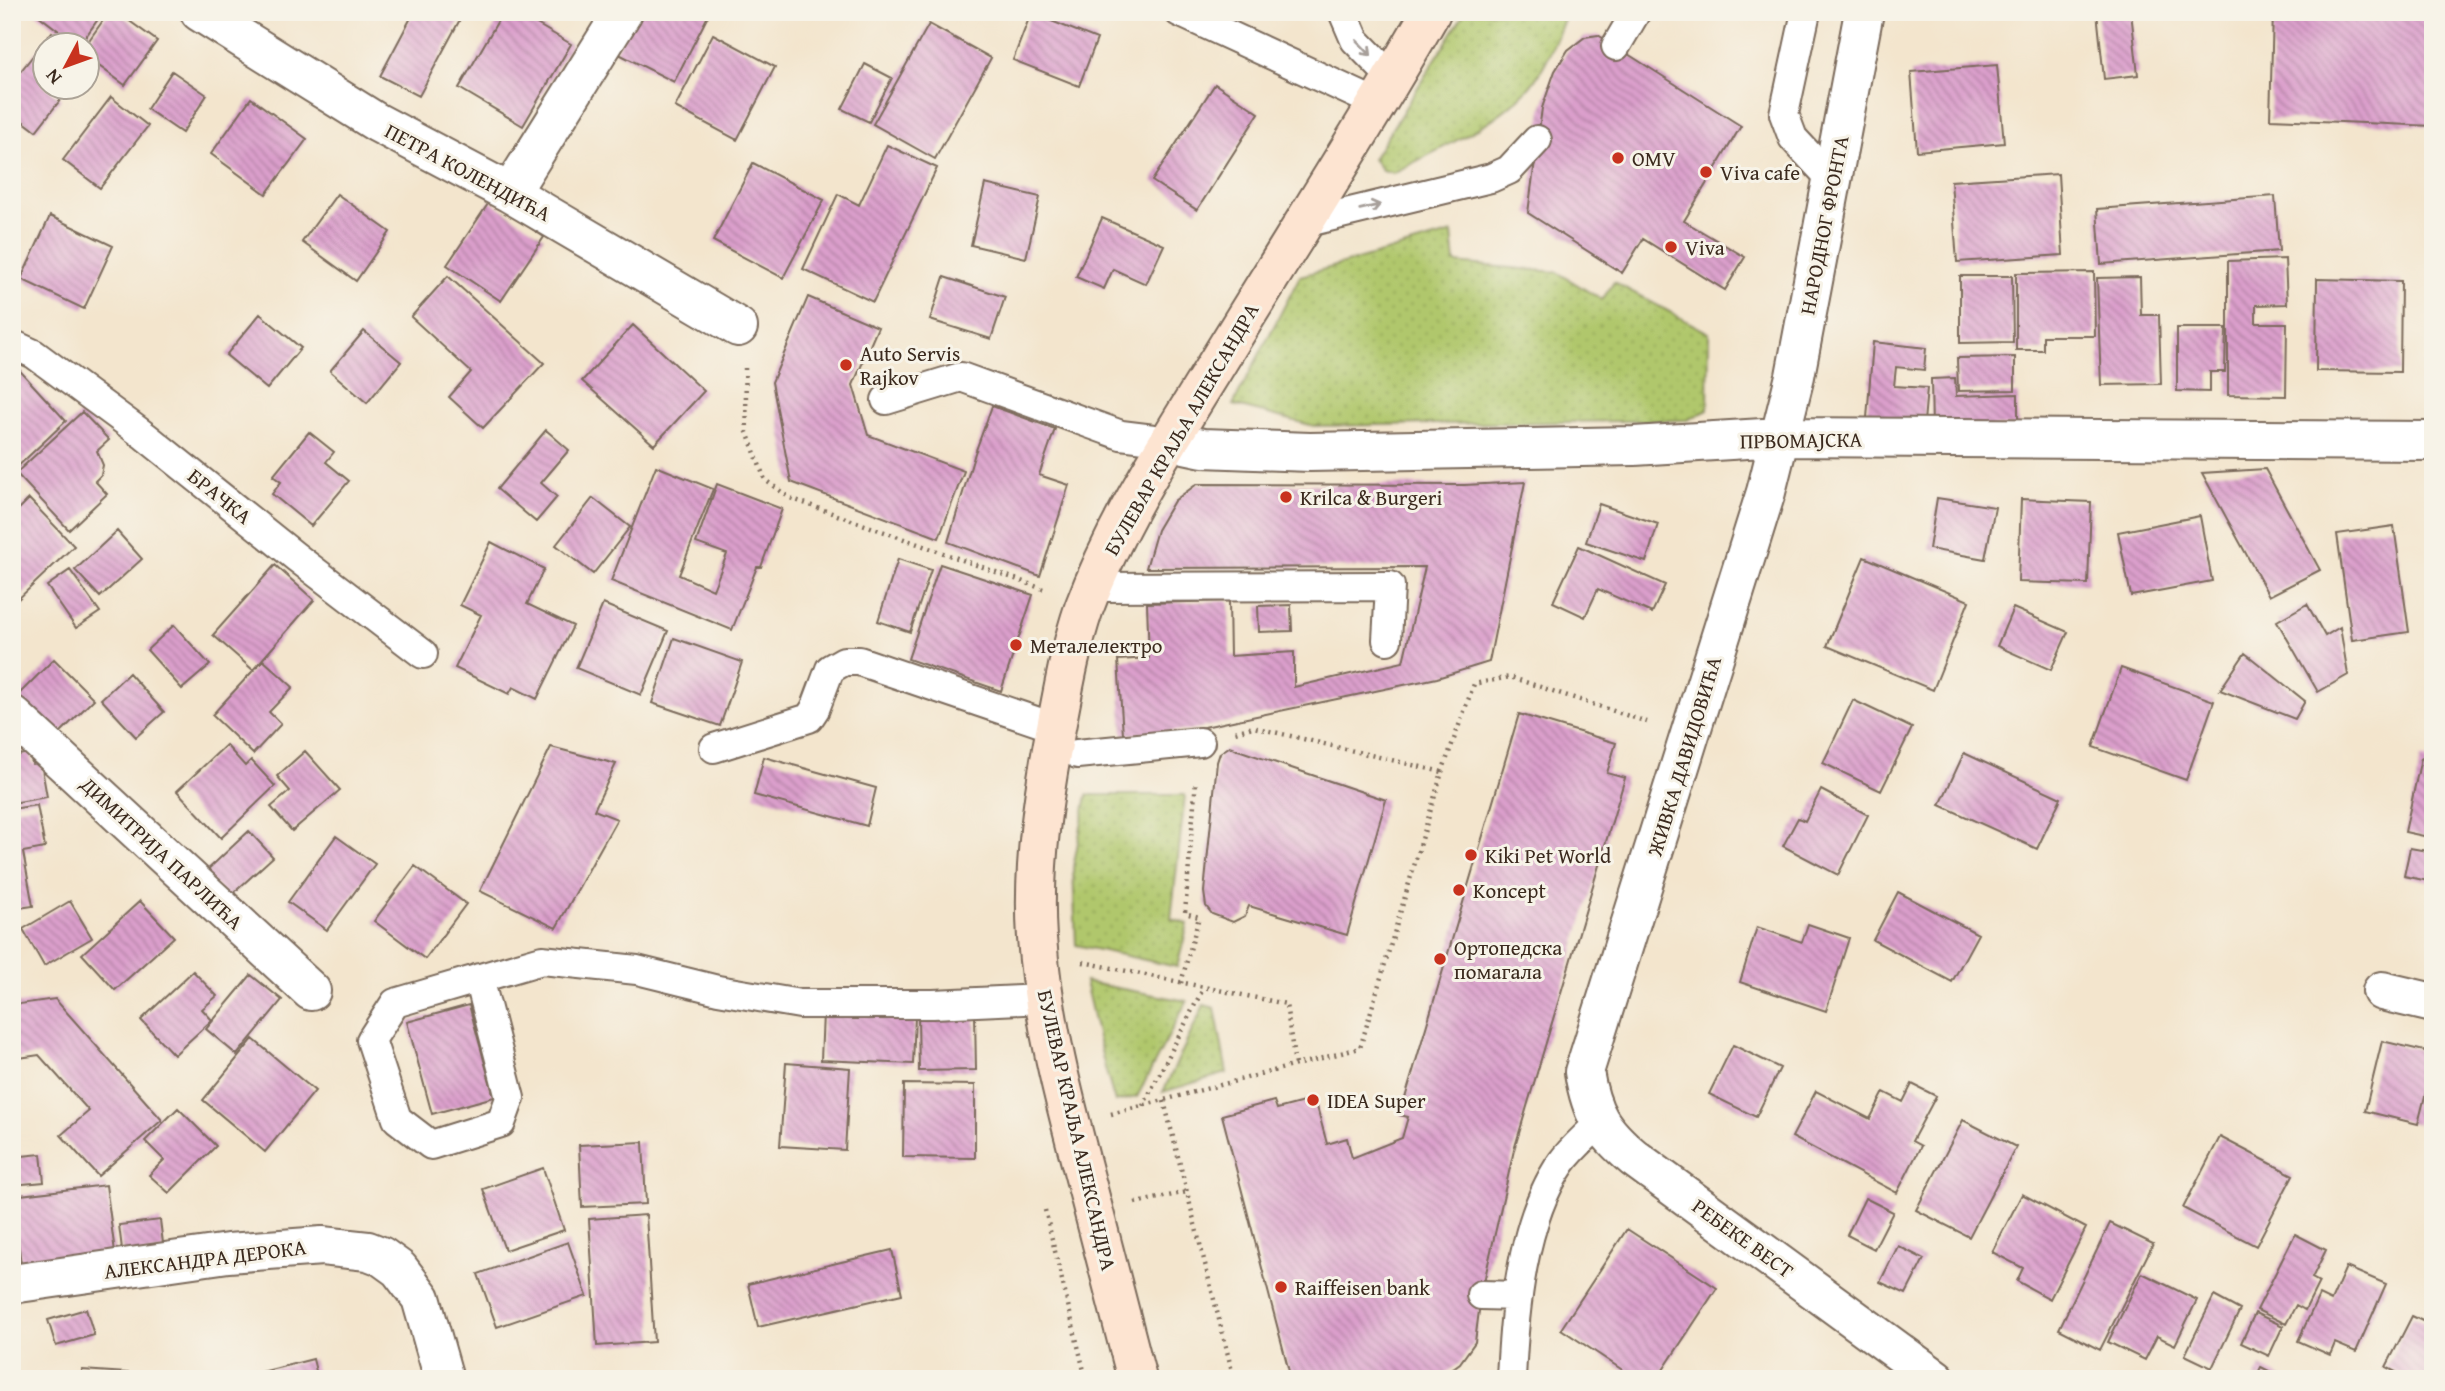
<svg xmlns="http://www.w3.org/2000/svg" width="2445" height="1391" font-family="'Gentium Book Plus',serif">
	<defs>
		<pattern id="grass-dots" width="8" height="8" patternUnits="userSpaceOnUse" patternTransform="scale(1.75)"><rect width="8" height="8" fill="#b0c76c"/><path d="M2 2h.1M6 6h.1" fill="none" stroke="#98ab5d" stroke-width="1.8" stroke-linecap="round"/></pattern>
		<pattern id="building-back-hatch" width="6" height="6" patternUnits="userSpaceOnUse" patternTransform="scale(1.75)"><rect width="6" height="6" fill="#db9fcc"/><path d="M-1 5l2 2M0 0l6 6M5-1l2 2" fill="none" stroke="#b382a5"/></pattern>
	</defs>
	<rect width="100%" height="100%" fill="#f7f3e8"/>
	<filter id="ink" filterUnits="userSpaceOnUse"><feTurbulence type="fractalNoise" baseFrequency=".0143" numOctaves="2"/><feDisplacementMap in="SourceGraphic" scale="14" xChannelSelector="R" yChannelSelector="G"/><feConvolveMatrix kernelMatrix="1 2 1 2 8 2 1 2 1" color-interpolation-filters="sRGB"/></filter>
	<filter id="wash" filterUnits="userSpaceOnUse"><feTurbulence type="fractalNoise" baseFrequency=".00686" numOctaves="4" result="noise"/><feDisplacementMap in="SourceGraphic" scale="28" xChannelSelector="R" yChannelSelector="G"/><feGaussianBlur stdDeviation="1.57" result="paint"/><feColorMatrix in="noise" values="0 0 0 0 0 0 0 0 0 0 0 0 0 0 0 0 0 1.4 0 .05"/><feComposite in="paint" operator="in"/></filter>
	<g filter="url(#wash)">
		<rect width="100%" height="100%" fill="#f3e5cd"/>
		<!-- grass -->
		<path fill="url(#grass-dots)" stroke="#767845" stroke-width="2" d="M 1465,12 L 1567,12 C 1556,38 1546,69 1527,90 C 1492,127 1437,150 1393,173 L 1382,170 L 1373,159 Z
			M 1452,233 L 1455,263 L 1557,272 L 1602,300 L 1614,282 L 1709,333 L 1708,410 L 1687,420 L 1314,426 L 1233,405 L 1300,276 Z
			M 1087,795 L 1185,795 L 1171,919 L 1188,924 L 1177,967 L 1076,945 L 1073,868 Z
			M 1085,982 L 1187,1001 L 1137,1097 L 1115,1102 L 1105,1068 Z
			M 1204,1005 L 1215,1008 L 1227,1073 L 1163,1092 Z"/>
		<g id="blocks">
			<!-- building -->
			<path fill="url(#building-back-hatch)" d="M 34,12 L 97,12 L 101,15 L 79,46 Z
				M 109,12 L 117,12 L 157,41 L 125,85 L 88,58 L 88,46 L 85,46 Z
				M 414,12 L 464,12 L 419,96 L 380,76 Z
				M 503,12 L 516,12 L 571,44 L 523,126 L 459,88 Z
				M 636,12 L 710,12 L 674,82 L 615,52 Z
				M 2097,12 L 2131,12 L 2138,75 L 2104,79 Z
				M 2273,12 L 2433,12 L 2433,126 L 2270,119 Z
				M 1031,13 L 1097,39 L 1079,86 L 1013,60 Z
				M 929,24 L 991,58 L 935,159 L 873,124 Z
				M 52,32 L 69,46 L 46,46 L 46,77 L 41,83 L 61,99 L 36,131 L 12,113 L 12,82 Z
				M 713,34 L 775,67 L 737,140 L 675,107 Z
				M 1598,35 L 1741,126 L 1684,221 L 1745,257 L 1725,290 L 1643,239 L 1622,273 L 1528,213 L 1542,108 L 1555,71 L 1568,50 L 1585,37 Z
				M 865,64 L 892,78 L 869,122 L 842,109 Z
				M 1997,65 L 2004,143 L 1917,151 L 1911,72 Z
				M 172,71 L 207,95 L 182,133 L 147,109 Z
				M 1215,84 L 1259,113 L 1197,210 L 1152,181 Z
				M 111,97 L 148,126 L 100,188 L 63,160 Z
				M 251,98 L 307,139 L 266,194 L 211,154 Z
				M 887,145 L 937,168 L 873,302 L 803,269 L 838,194 L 859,205 Z
				M 753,163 L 824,200 L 783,278 L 713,241 Z
				M 2058,174 L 2063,255 L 1957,262 L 1951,181 Z
				M 985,184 L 1040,197 L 1026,258 L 971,245 Z
				M 337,194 L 390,232 L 356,281 L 302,242 Z
				M 2275,196 L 2279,251 L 2101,264 L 2097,209 Z
				M 490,201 L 544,237 L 501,301 L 447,265 Z
				M 50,216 L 113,246 L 84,309 L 21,279 Z
				M 1102,218 L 1164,245 L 1146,284 L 1113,269 L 1104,289 L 1076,277 Z
				M 2285,259 L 2287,304 L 2256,305 L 2256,323 L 2287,323 L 2286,396 L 2228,395 L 2228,261 Z
				M 2094,272 L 2095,336 L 2043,336 L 2043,350 L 2016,350 L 2016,273 Z
				M 448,276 L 544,363 L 483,428 L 449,397 L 471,372 L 411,317 Z
				M 1960,276 L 2012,276 L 2013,342 L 1960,343 Z
				M 944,277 L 1005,297 L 991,339 L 930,320 Z
				M 2140,277 L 2141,315 L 2159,315 L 2161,384 L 2101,385 L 2097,278 Z
				M 2317,279 L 2401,281 L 2400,372 L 2316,371 Z
				M 808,297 L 878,327 L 853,385 L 868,435 L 964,471 L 939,538 L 791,482 L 772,382 Z
				M 260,314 L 301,348 L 267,389 L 226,355 Z
				M 633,325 L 704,391 L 654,445 L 582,381 Z
				M 2177,328 L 2226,328 L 2225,372 L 2210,372 L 2210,392 L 2177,391 Z
				M 364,331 L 401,362 L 367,403 L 330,371 Z
				M 1873,342 L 1926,348 L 1924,370 L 1896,367 L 1894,386 L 1927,388 L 1924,422 L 1867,418 Z
				M 2015,357 L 2015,390 L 1958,391 L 1957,358 Z
				M 12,362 L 66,421 L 14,470 L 12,468 Z
				M 1955,378 L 1956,396 L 2018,394 L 2018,426 L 1932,428 L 1931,379 Z
				M 992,406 L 1055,429 L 1039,475 L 1069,485 L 1040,576 L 948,542 L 975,453 Z
				M 82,412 L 109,440 L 97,451 L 103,465 L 101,475 L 95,481 L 107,494 L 69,530 L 16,473 Z
				M 546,430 L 569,450 L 541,483 L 557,497 L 536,522 L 497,489 Z
				M 309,432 L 334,452 L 326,462 L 349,481 L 311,526 L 272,494 L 281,482 L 273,476 Z
				M 656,466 L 713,489 L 679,575 L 713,590 L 727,554 L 696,543 L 717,484 L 782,509 L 761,567 L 757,567 L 732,630 L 611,581 Z
				M 2265,469 L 2320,570 L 2269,596 L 2202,473 Z
				M 1525,482 L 1489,662 L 1437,678 L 1190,730 L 1123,735 L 1118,660 L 1149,658 L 1147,603 L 1229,601 L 1230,656 L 1294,652 L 1294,687 L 1403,662 L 1425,567 L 1146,568 L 1157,530 L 1174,501 L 1197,484 L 1464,485 Z
				M 593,498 L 630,527 L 593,574 L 556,545 Z
				M 1937,498 L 1995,507 L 1985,559 L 1929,549 Z
				M 29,499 L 74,546 L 12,605 L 12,516 Z
				M 2021,499 L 2091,502 L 2088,584 L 2018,582 Z
				M 1599,504 L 1658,524 L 1646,562 L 1586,542 Z
				M 2200,516 L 2212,581 L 2131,596 L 2118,532 Z
				M 2394,526 L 2409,632 L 2352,640 L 2337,534 Z
				M 117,531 L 142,559 L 100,597 L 75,570 Z
				M 491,542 L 544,569 L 527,604 L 573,626 L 537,699 L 513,687 L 509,694 L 455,668 L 481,615 L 460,605 Z
				M 1579,546 L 1665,585 L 1652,613 L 1598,589 L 1585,617 L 1553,602 Z
				M 1864,557 L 1969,601 L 1933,690 L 1827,646 Z
				M 898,559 L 931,570 L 910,632 L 878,621 Z
				M 940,564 L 1033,595 L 1001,691 L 908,659 Z
				M 275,565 L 314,600 L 253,670 L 213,635 Z
				M 70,570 L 100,612 L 76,628 L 47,586 Z
				M 603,604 L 668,631 L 641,695 L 576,668 Z
				M 2307,604 L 2325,636 L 2340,627 L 2348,675 L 2318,692 L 2277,621 Z
				M 1291,605 L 1292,631 L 1259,632 L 1258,606 Z
				M 2013,608 L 2068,632 L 2051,670 L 1997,646 Z
				M 174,625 L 210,665 L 182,689 L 147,650 Z
				M 674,638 L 742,662 L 720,726 L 652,703 Z
				M 2245,653 L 2305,701 L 2295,719 L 2220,690 Z
				M 54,659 L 94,699 L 56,737 L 16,697 Z
				M 263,660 L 293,687 L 269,712 L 281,724 L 253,754 L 212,715 Z
				M 2121,668 L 2214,701 L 2186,780 L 2093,747 Z
				M 129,673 L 164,712 L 136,737 L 101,699 Z
				M 1853,700 L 1912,728 L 1881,791 L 1823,763 Z
				M 1519,714 L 1616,743 L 1607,773 L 1625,778 L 1514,1150 L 1481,1295 L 1475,1342 L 1460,1363 L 1438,1379 L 1291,1379 L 1222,1115 L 1274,1101 L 1277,1109 L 1315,1099 L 1327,1144 L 1347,1138 L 1352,1158 L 1402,1138 L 1408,1117 L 1400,1115 Z
				M 226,745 L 245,766 L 251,760 L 275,786 L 221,838 L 177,791 Z
				M 551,747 L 616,764 L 594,810 L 617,819 L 556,928 L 480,891 Z
				M 1229,747 L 1386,800 L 1347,935 L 1249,906 L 1245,916 L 1233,922 L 1212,914 L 1206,906 L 1204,892 L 1217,762 L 1220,753 Z
				M 305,751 L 340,790 L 292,831 L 271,807 L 290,791 L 277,776 Z
				M 30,753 L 32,764 L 41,763 L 47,797 L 12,803 L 12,756 Z
				M 1964,753 L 2061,798 L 2037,849 L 1940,805 Z
				M 764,757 L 876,788 L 867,826 L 754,795 Z
				M 2421,758 L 2433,761 L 2433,838 L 2405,832 Z
				M 1821,790 L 1868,815 L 1838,875 L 1783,846 L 1798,818 L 1805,821 Z
				M 37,805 L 45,848 L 23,852 L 33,906 L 12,909 L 12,809 Z
				M 249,831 L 273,857 L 228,898 L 204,873 Z
				M 336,836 L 375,864 L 327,930 L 288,902 Z
				M 2410,848 L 2433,852 L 2433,882 L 2404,876 Z
				M 415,866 L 466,904 L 425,959 L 374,921 Z
				M 1898,892 L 1978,934 L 1952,982 L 1873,940 Z
				M 70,901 L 92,938 L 44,966 L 23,929 Z
				M 140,901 L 174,937 L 115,990 L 82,954 Z
				M 1808,924 L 1849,938 L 1826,1011 L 1740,982 L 1757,927 L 1802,942 Z
				M 193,971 L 217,996 L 202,1009 L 212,1020 L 174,1055 L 141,1020 Z
				M 251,975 L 282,1000 L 237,1055 L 206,1029 Z
				M 55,999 L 162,1120 L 98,1176 L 61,1135 L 89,1111 L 39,1055 L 12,1059 L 12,1005 Z
				M 469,1005 L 494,1097 L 432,1114 L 407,1022 Z
				M 823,1013 L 915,1017 L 913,1064 L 821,1060 Z
				M 975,1014 L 976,1070 L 919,1071 L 918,1016 Z
				M 253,1039 L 315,1091 L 265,1152 L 203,1100 Z
				M 2382,1041 L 2433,1053 L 2433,1064 L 2418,1124 L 2365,1111 Z
				M 1733,1045 L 1780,1068 L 1756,1117 L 1709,1094 Z
				M 786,1063 L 850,1068 L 845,1150 L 780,1146 Z
				M 904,1084 L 975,1085 L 975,1158 L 903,1157 Z
				M 1912,1084 L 1936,1096 L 1912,1141 L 1921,1146 L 1897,1193 L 1792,1137 L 1816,1091 L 1870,1119 L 1884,1092 L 1903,1102 Z
				M 178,1108 L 216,1146 L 169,1193 L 149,1175 L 164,1160 L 145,1141 Z
				M 1963,1120 L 2016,1147 L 1969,1237 L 1916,1210 Z
				M 2220,1137 L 2293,1175 L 2256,1246 L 2183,1208 Z
				M 643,1142 L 646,1204 L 582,1207 L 579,1145 Z
				M 41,1154 L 44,1182 L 12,1185 L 12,1157 Z
				M 543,1168 L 564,1230 L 505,1250 L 483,1189 Z
				M 106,1185 L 115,1252 L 21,1264 L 12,1196 Z
				M 2022,1194 L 2086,1228 L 2050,1299 L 2017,1281 L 2023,1268 L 1992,1252 Z
				M 1865,1198 L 1893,1212 L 1874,1249 L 1847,1235 Z
				M 646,1215 L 654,1342 L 597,1346 L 589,1219 Z
				M 160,1220 L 164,1251 L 123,1257 L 119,1225 Z
				M 2110,1223 L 2153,1244 L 2100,1350 L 2059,1329 Z
				M 1627,1229 L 1717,1288 L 1657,1379 L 1636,1379 L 1561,1329 Z
				M 2295,1234 L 2326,1250 L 2312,1278 L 2319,1282 L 2305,1310 L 2296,1305 L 2286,1324 L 2257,1310 Z
				M 568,1242 L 587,1296 L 497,1327 L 478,1274 Z
				M 1898,1246 L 1924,1259 L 1906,1294 L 1880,1282 Z
				M 892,1250 L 902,1294 L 758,1327 L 748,1284 Z
				M 2346,1267 L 2386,1284 L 2356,1352 L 2335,1343 L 2330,1355 L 2298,1341 L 2319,1295 L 2331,1301 Z
				M 2142,1273 L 2197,1300 L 2175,1345 L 2157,1336 L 2145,1360 L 2108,1342 Z
				M 2214,1296 L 2240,1310 L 2212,1368 L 2185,1355 Z
				M 86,1309 L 94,1335 L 56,1346 L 48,1320 Z
				M 2255,1313 L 2283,1326 L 2269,1356 L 2241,1343 Z
				M 2412,1316 L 2433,1326 L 2433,1379 L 2409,1379 L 2386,1367 Z
				M 313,1359 L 318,1379 L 260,1379 L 258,1373 Z
				M 2261,1367 L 2285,1379 L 2255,1379 Z
				M 82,1370 L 141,1374 L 141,1379 L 81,1379 Z"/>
		</g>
	</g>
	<g filter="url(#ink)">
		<use href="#blocks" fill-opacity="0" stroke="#7b6b5b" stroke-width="2"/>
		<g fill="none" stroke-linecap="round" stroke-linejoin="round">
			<!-- service casing -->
			<g stroke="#7b6b5b" stroke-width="32">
				<path id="service" d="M 1179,12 L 1378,104
					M 1343,12 L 1355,40 L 1393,79
					M 1806,12 L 1784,114 L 1793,138 L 1833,181
					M 1616,46 L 1636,12
					M 1304,223 L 1491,178 L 1509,170 L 1537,140
					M 12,344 L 34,354 L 145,436 L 296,557 L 423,654
					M 886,400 L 961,377 L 1121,435 L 1170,441
					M 1093,587 L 1390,586 L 1387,640
					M 714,748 L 809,718 L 815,709 L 830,669 L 844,661 L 859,661 L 1056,728
					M 1077,754 L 1200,742
					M 479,978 L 510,1098 L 501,1123 L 431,1145 L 397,1119 L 371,1040 L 395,1003 L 542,960 L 637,970 L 718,990 L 800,1004 L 933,1004 L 1044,999
					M 1481,1295 L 1518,1296
					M 1511,1379 C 1514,1311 1522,1219 1562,1162 C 1572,1148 1587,1136 1599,1123"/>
			</g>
			<!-- minor casing -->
			<g stroke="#7b6b5b" stroke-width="42">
				<path id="minor" d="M 200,12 L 376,122 L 510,193 L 738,327
					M 1864,12 L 1795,376 L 1766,492 L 1584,1072 C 1591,1114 1602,1131 1634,1158 L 1936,1379
					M 510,193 L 623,12
					M 1170,441 L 1203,448 L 1310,452 L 1634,446 L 1779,437 L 2433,441
					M 12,715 L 311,991
					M 2382,991 L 2433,1003
					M 12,1284 L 228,1253 L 322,1246 L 368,1251 L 381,1256 L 399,1269 L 421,1298 L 444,1379"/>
			</g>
			<!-- secondary casing -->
			<g stroke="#7b6b5b" stroke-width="42">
				<path id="secondary" d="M 1137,1379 C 1120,1312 1102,1245 1085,1178 C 1064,1099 1043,1019 1037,938 C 1032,864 1044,789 1058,717 C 1065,680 1072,643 1084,608 C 1115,525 1164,449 1211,373 C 1284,253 1361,135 1431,12"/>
			</g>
			<!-- path -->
			<path stroke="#7b6b5b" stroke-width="4.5" stroke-dasharray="2 5" stroke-linecap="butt" d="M 745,368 L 747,432 L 765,480 L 790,498 L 1046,590
				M 1442,772 L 1474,684 L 1510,677 L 1647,722
				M 1083,962 L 1286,1004 L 1295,1065
				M 1181,983 L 1199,917 L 1185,913 L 1196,780
				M 1164,1101 L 1234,1379
				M 1143,1106 L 1203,989
				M 1111,1114 L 1360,1048 L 1442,772 L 1253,727 L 1235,732
				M 1135,1203 L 1187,1192
				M 1045,1210 L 1086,1379"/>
			<!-- service -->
			<use href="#service" stroke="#fff" stroke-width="28"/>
			<!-- minor -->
			<use href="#minor" stroke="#fff" stroke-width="38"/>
			<!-- secondary -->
			<use href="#secondary" stroke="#fde4d1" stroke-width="38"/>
		</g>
		<!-- one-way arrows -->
		<defs><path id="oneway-shaft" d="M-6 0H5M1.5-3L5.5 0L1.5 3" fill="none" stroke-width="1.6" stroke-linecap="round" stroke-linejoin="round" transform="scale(1.75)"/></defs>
		<g stroke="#a79f9a">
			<use href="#oneway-shaft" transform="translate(1364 48) rotate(46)"/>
			<use href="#oneway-shaft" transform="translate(1370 207) rotate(-13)"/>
		</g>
	</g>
	<!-- markers -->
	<g fill="#c8321e" stroke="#f7f3e8" stroke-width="2.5">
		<circle cx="1618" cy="158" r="7"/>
		<circle cx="1706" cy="172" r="7"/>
		<circle cx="1671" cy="247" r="7"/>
		<circle cx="846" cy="365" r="7"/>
		<circle cx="1286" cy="497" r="7"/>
		<circle cx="1016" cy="645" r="7"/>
		<circle cx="1471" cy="855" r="7"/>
		<circle cx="1459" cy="890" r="7"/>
		<circle cx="1440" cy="959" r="7"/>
		<circle cx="1313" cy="1100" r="7"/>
		<circle cx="1281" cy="1287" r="7"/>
	</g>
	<g text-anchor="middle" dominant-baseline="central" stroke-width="6" stroke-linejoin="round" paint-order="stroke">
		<!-- poi labels -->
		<g font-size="21" fill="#3b2a1e" stroke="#f7f3e8" text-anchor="start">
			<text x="1632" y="158">OMV</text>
			<text x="1720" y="172">Viva cafe</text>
			<text x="1685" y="247">Viva</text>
			<text x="860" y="353">Auto Servis<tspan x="860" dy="24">Rajkov</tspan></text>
			<text x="1300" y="497">Krilca &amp; Burgeri</text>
			<text x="1030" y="645">Металелектро</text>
			<text x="1485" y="855">Kiki Pet World</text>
			<text x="1473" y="890">Koncept</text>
			<text x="1454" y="947">Ортопедска<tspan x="1454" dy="24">помагала</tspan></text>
			<text x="1327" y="1100">IDEA Super</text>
			<text x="1295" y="1287">Raiffeisen bank</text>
		</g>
		<!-- street labels -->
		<g font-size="21" fill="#3b2a1e" stroke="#f7f3e8">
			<text transform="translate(468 172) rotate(28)">ПЕТРА КОЛЕНДИЋА</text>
			<text transform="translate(1824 225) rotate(-79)">НАРОДНОГ ФРОНТА</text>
			<text transform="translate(1181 429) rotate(-60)">БУЛЕВАР КРАЉА АЛЕКСАНДРА</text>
			<text transform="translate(1801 440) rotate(-1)">ПРВОМАЈСКА</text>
			<text transform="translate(220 496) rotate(39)">БРАЧКА</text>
			<text transform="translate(1684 756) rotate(-73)">ЖИВКА ДАВИДОВИЋА</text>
			<text transform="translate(162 853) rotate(43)">ДИМИТРИЈА ПАРЛИЋА</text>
			<text transform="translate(1077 1130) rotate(77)">БУЛЕВАР КРАЉА АЛЕКСАНДРА</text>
			<text transform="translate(1743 1238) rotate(36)">РЕБЕКЕ ВЕСТ</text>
			<text transform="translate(205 1259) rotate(-7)">АЛЕКСАНДРА ДЕРОКА</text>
		</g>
	</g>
	<!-- margin -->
	<rect width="2445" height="1391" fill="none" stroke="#f7f3e8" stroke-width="42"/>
	<!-- north arrow -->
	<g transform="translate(66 66) rotate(229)"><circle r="33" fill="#f7f3e8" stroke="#aca397" stroke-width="2"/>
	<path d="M0-5L12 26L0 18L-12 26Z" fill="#c8321e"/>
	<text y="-10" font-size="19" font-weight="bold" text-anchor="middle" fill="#3b2a1e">N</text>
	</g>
</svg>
